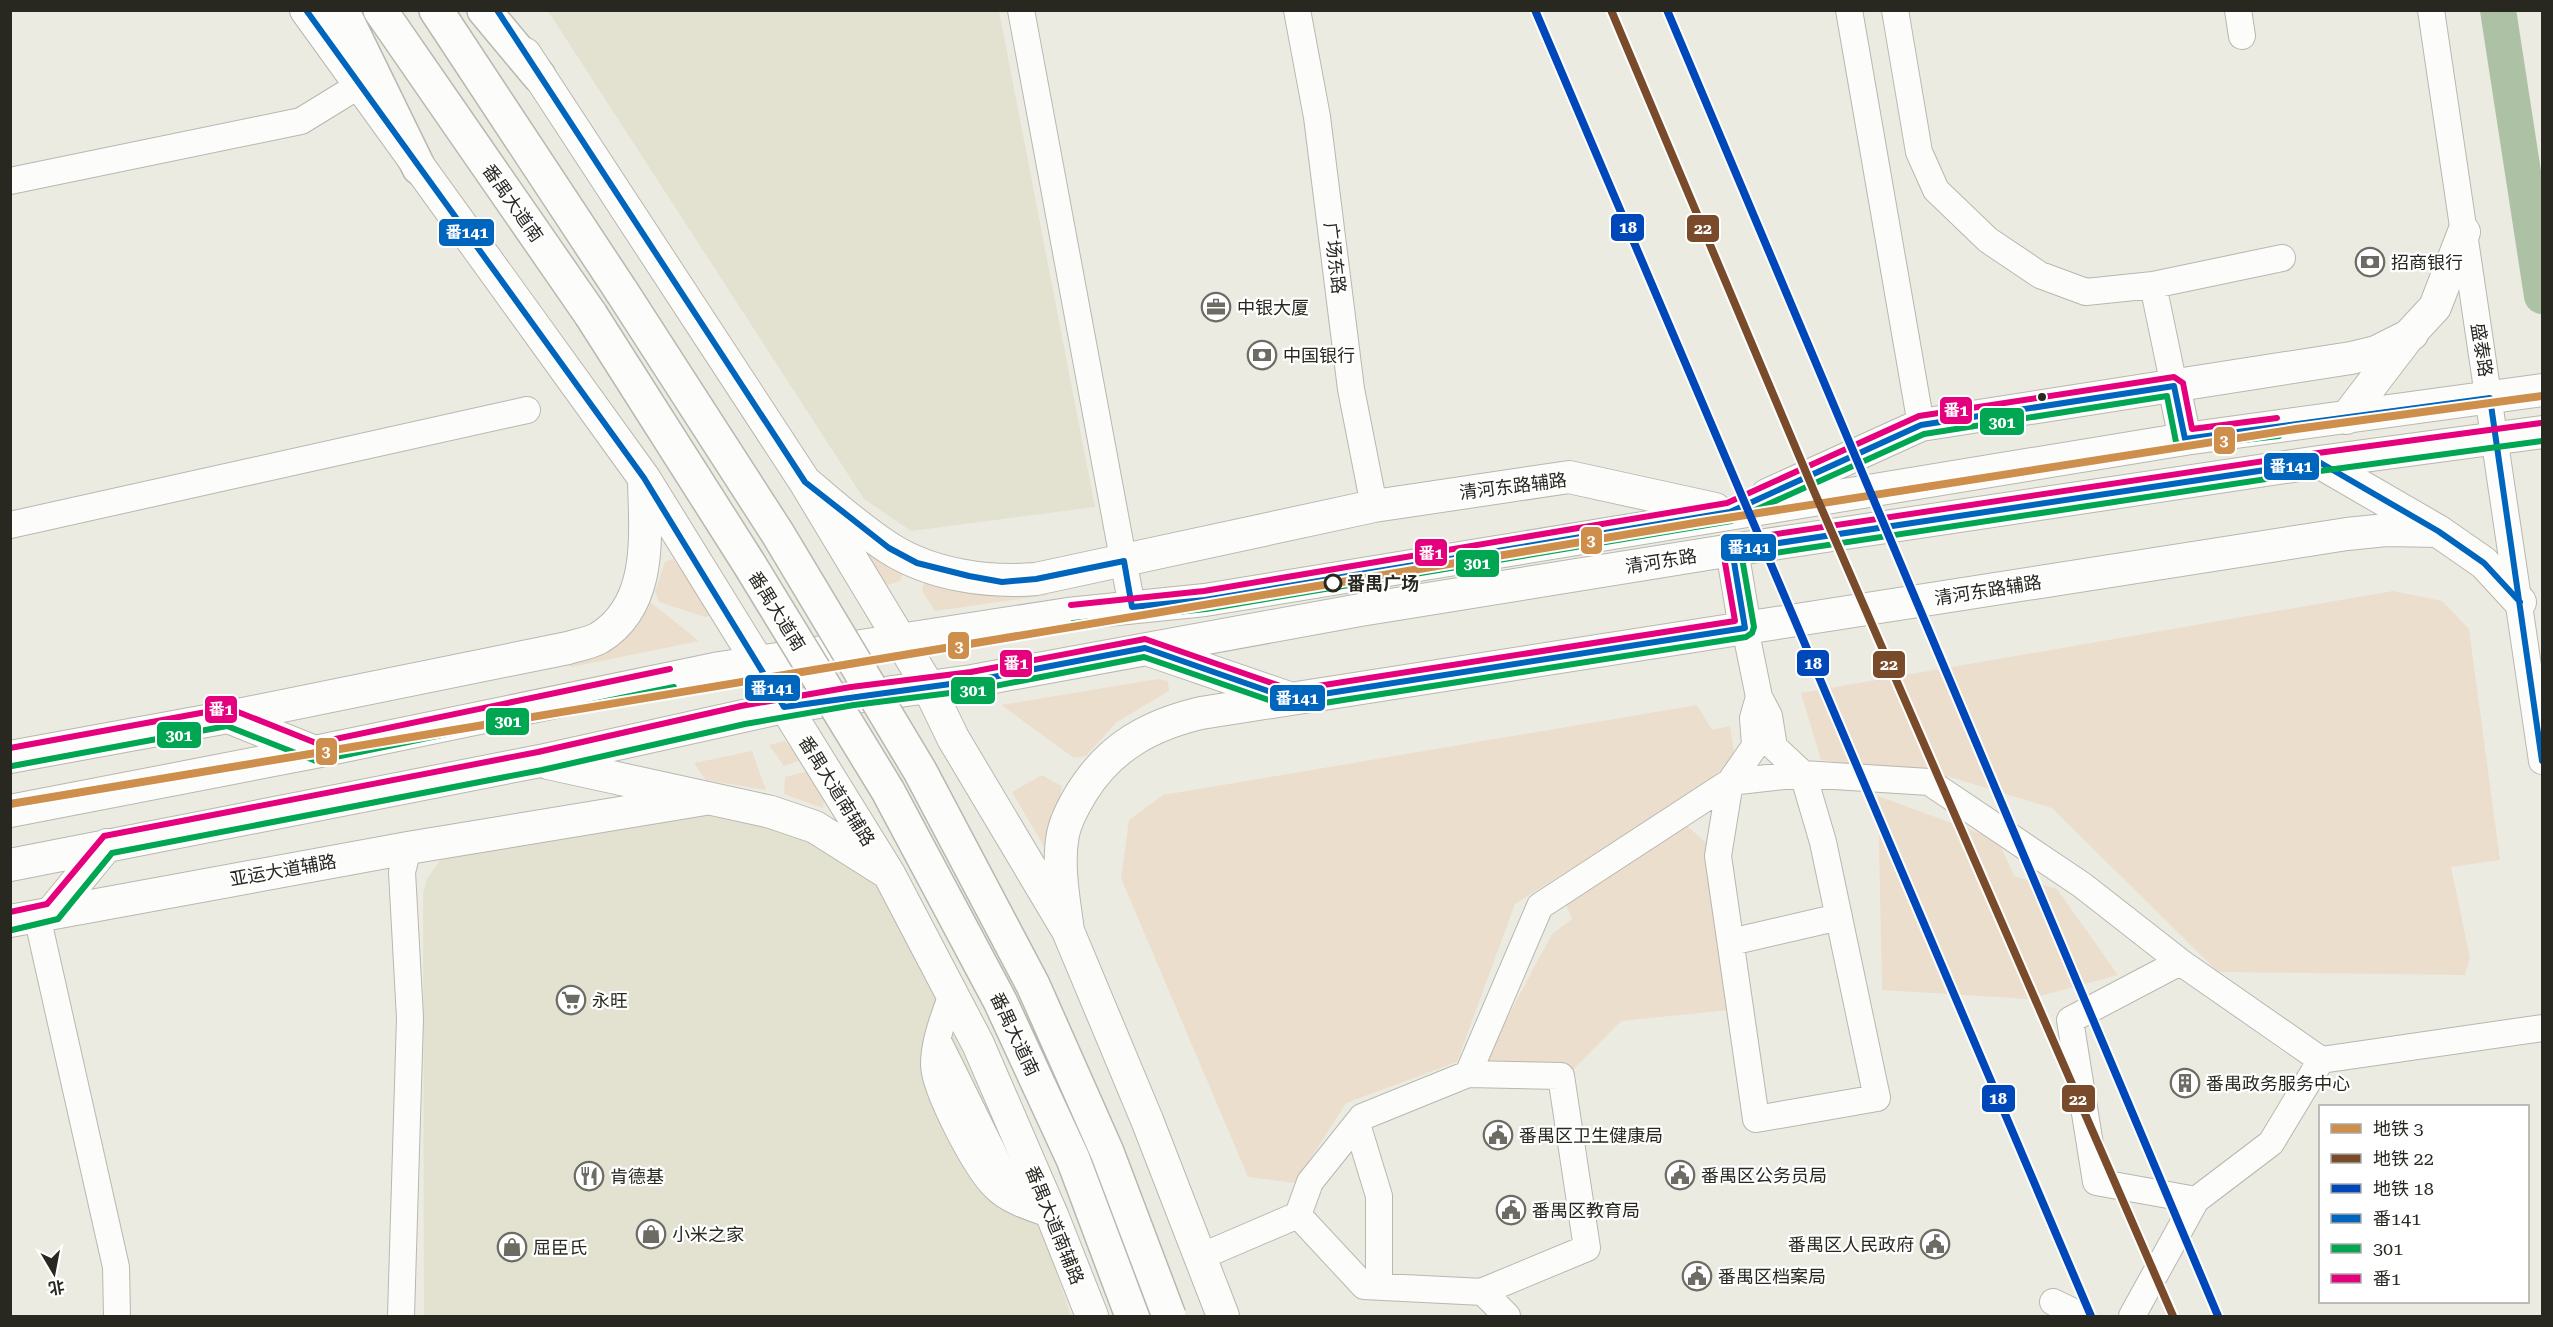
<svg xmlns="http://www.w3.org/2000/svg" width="2553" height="1327" font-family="'Roboto Serif','Noto Sans SC',serif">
	<rect width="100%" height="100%" fill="#ecebe1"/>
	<!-- built -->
	<path fill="#e3e1d0" d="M 548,11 L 999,11 L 1095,507 L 911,531 L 864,499 Z
		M 693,811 L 761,818 L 870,872 L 935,994 L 1040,1224 L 1071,1316 L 424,1316 L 423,895 L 427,879 L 441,859 Z"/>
	<!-- green -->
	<path fill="#ebdecd" d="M 841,529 L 906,563 L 900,581 L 881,587 Z
		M 673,559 L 713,615 L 705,617 L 659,602 L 655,591 L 665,562 Z
		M 926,576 L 1043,586 L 1048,595 L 935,611 L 922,591 Z
		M 2393,591 L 2442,601 L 2469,629 L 2500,860 L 2451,867 L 2470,958 L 2465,975 L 2218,972 L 2052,808 L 1950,777 L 1821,760 L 1801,693 Z
		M 650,602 L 699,641 L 572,667 L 562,662 L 637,621 Z
		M 1158,679 L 1168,681 L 1169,691 L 1117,722 L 1086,756 L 1074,758 L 1001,705 Z
		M 1697,705 L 1712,730 L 1730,726 L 1735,758 L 1699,788 L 1515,904 L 1457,1062 L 1346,1103 L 1295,1183 L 1248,1177 L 1121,878 L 1129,820 L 1163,795 Z
		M 785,741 L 801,760 L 784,766 L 769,745 Z
		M 752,751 L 766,790 L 706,780 L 694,763 Z
		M 808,771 L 824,799 L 823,808 L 784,794 L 785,777 Z
		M 1042,775 L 1062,786 L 1053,841 L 1043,845 L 1012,792 Z
		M 1878,796 L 1998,840 L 2014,876 L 2057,889 L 2118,975 L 2029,999 L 1882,990 Z
		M 1686,825 L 1710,846 L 1730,1010 L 1621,1021 L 1571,1072 L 1480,1069 L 1552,934 L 1572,919 L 1563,898 Z"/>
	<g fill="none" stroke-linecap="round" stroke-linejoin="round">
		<!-- river -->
		<path stroke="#adc2a4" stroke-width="36" d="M 2498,10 L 2542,296"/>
		<!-- minor casing -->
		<g stroke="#b8b7b0" stroke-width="28">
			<path id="minor" d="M 1021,10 L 1132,607
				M 1297,10 L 1317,117 L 1351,389 L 1374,506
				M 1849,10 L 1921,425
				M 1895,10 L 1919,152 L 1936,190 L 1988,240 L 2040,275 L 2086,292 L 2153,285 L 2174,386
				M 2238,10 L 2242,36
				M 2431,10 L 2542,761
				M 10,181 L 301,121 L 358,86
				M 2153,285 L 2282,258
				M 10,525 L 527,410
				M 1745,628 L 1759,697 L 1769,716 L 1774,747 L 1803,774 L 1823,842 L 1877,1098 L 1756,1119 L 1718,856 L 1730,782 L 1755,746 L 1753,718 L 1759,697
				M 37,916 L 116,1267 L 117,1316
				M 1731,942 L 1839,917
				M 2180,962 L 2070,1020 L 2096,1182 L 2196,1200
				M 952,994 C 944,1017 934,1041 934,1065 C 935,1091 976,1169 995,1187 C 1010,1202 1033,1208 1052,1215
				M 938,1041 L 1013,1193
				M 1468,1074 L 1561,1076 L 1587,1248 L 1481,1292
				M 1357,1124 L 1379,1196 L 1379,1286
				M 1298,1215 L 1364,1286 L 1483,1292 L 1507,1316
				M 1200,1257 L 1298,1215 L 1310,1182 L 1362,1117 L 1468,1074 L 1540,906 L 1730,782 L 1803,774 L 1929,782 L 2082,885 L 2183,964 L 2321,1060
				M 2053,1302 L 2082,1316
				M 401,1316 L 410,1018 L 402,872 L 408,848
				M 2132,1316 L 2196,1200 L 2271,1143 L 2321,1060 L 2542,1028"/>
		</g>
		<!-- major casing -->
		<g stroke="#b8b7b0" stroke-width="34">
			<path id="major" d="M 306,10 L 644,478 L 889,874 L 978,1044 L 1052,1215 L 1092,1316
				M 525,54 L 805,482 L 928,686 L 953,738 L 1068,931 L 1147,1120 L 1223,1316
				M 2174,386 L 2185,439
				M 2346,418 L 2411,333 L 2435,307 L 2464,232
				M 2319,462 L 2438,531 L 2484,563 L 2520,602
				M 805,482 C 832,504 859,529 889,548 C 931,575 988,583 1036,579 L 1374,506 L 1569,477 L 1715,509
				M 1767,495 L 1921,425 L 2351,358 L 2376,352 L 2412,334
				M 1732,550 L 1745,628
				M 1149,650 L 1286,697
				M 228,717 L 315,752
				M 10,757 L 228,717 L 568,648 C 578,645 590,643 599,638 C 654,604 645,533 644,479
				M 548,763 L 771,812 L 815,827 L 883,870
				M 10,811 L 315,752 L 720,668 L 1068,614 L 1205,600 L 2185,439 L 2542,390
				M 10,865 L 540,761 L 784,707 L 972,681 L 1360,610 L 1732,550 L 2319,462 L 2542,432
				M 52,912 L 107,845
				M 10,921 L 408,848 L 705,799
				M 1068,931 C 1064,900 1057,866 1063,834 C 1066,820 1074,805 1082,792 C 1110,747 1150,725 1201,713 L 2347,534 L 2386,530 L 2438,531"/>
		</g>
		<!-- highway casing -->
		<g stroke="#b8b7b0" stroke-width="36">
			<path id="highway" d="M 342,10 L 419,168
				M 380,10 L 591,315
				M 436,10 L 622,292
				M 484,10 L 539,76"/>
		</g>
		<!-- minor -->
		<use href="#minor" stroke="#fcfcfa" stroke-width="26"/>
		<!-- major -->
		<use href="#major" stroke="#fcfcfa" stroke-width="32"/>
		<!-- highway -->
		<use href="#highway" stroke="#fcfcfa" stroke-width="33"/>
		<!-- highway-bridge casing -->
		<g stroke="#b8b7b0" stroke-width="36" stroke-linecap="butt">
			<path id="highway-bridge" d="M 622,292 L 778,534 L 920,771 L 1033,985 L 1107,1152 L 1169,1316
				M 591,315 L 748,562 L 888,791 L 1000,1001 L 1073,1159 L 1132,1316"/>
		</g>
		<!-- highway-bridge -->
		<use href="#highway-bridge" stroke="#fcfcfa" stroke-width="33"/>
		<!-- bus-1 casing -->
		<g stroke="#fff" stroke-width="10">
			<path id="bus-1" d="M 306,10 L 644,478 L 784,707 L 972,681 L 1145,648 L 1291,699 L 1745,628 L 1732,550 L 2319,462 L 2438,531 L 2484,563 L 2520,602
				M 497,10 L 805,482 L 889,548 L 917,563 L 969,576 L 1002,582 L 1036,579 L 1124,561 L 1132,607 L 1205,600 L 1730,512 L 1921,425 L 2174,386 L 2185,439 L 2490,398 L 2542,761"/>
		</g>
		<!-- bus-2 casing -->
		<g stroke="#fff" stroke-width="10">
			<path id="bus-2" d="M 1073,623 L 1206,609 L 1731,521 L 1924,434 L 2167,396 L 2176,442 L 2182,447 L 2279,436
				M 12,766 L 227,726 L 316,761 L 674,687
				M 12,930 L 58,919 L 112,853 L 542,770 L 745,724 L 854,705 L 974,690 L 1144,657 L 1292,708 L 1746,637 L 1752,633 L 1754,627 L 1742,558 L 2320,471 L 2542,441"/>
		</g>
		<!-- bus-3 casing -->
		<g stroke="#fff" stroke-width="10">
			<path id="bus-3" d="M 1071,605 L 1204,591 L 1727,503 L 1919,416 L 2174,377 L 2183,383 L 2192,429 L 2277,418
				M 10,748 L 228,708 L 316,743 L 670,669
				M 10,912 L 47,904 L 104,836 L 538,752 L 741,706 L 851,687 L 971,672 L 1145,639 L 1292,690 L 1735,621 L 1723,551 L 1730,541 L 2318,453 L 2541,423"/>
		</g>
		<!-- bus-1 -->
		<use href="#bus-1" stroke="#0065bd" stroke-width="6"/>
		<!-- bus-2 -->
		<use href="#bus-2" stroke="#00a651" stroke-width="6"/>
		<!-- bus-3 -->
		<use href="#bus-3" stroke="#e5007d" stroke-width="6"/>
		<!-- metro-1 casing -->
		<g stroke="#fff" stroke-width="12">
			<path id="metro-1" d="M 10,804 L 1701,522 L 2296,429 L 2542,396"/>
		</g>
		<!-- metro-2 casing -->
		<g stroke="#fff" stroke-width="12">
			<path id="metro-2" d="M 1611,10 L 1813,489 L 2173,1316"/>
		</g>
		<!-- metro-3 casing -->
		<g stroke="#fff" stroke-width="12">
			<path id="metro-3" d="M 1535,10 L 2091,1316
				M 1667,10 L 2218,1316"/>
		</g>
		<!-- metro-1 -->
		<use href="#metro-1" stroke="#cf8f4c" stroke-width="8"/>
		<!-- metro-2 -->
		<use href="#metro-2" stroke="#7a4b2a" stroke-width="8"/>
		<!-- metro-3 -->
		<use href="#metro-3" stroke="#0047ba" stroke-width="8"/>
	</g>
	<!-- icons -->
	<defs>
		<g id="bank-ring" transform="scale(1.5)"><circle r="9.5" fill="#fff" stroke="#6d6c64" stroke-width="1.5"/><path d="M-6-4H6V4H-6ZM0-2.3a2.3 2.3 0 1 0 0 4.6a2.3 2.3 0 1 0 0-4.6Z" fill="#6d6c64"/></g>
		<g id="office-ring" transform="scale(1.5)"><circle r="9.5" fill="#fff" stroke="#6d6c64" stroke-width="1.5"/><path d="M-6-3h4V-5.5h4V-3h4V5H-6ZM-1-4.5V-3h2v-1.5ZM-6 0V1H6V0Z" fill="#6d6c64"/></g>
		<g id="supermarket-ring" transform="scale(1.5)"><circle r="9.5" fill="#fff" stroke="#6d6c64" stroke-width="1.5"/><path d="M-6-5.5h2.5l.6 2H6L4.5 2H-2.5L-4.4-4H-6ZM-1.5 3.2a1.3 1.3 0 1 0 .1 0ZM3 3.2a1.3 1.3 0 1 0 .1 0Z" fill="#6d6c64"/></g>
		<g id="building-ring" transform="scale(1.5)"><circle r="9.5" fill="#fff" stroke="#6d6c64" stroke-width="1.5"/><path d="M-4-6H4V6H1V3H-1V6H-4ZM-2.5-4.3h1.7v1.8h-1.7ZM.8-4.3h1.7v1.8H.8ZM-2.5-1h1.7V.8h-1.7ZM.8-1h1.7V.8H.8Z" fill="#6d6c64"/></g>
		<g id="civic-ring" transform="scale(1.5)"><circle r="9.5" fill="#fff" stroke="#6d6c64" stroke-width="1.5"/><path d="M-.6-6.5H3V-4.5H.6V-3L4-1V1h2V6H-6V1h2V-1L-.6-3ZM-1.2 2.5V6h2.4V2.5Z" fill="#6d6c64"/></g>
		<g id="restaurant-ring" transform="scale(1.5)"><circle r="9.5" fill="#fff" stroke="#6d6c64" stroke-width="1.5"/><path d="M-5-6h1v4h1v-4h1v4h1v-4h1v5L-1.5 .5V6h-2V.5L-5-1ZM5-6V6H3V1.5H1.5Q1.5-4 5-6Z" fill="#6d6c64"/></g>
		<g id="shop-ring" transform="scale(1.5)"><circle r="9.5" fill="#fff" stroke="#6d6c64" stroke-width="1.5"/><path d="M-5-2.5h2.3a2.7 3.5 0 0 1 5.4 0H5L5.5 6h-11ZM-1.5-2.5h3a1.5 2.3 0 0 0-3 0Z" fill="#6d6c64"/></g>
	</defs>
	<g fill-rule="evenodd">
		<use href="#bank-ring" x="2370" y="262"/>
		<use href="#office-ring" x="1216" y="307"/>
		<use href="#bank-ring" x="1262" y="355"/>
		<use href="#supermarket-ring" x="571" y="1000"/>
		<use href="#building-ring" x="2185" y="1083"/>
		<use href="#civic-ring" x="1498" y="1135"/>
		<use href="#civic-ring" x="1680" y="1175"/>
		<use href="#restaurant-ring" x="589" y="1176"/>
		<use href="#civic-ring" x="1511" y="1210"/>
		<use href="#shop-ring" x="651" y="1234"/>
		<use href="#civic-ring" x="1935" y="1244"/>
		<use href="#shop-ring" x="512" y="1247"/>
		<use href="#civic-ring" x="1697" y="1276"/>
	</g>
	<!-- markers -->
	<circle fill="#282821" stroke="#fff" stroke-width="2" cx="2042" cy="397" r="5"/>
	<circle fill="#fff" stroke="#282821" stroke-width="3" cx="1333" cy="583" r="8"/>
	<g text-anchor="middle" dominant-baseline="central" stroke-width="4.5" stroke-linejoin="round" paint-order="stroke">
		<!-- street labels -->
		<g font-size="18" fill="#282821" stroke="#fff">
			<text transform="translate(513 203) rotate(55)">番禺大道南</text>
			<text transform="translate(1335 258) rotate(83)">广场东路</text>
			<text transform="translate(2482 350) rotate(81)">盛泰路</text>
			<text transform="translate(1513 486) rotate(-7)">清河东路辅路</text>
			<text transform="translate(1661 561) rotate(-9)">清河东路</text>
			<text transform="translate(1988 590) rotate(-9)">清河东路辅路</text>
			<text transform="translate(777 611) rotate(58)">番禺大道南</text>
			<text transform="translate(837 791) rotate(58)">番禺大道南辅路</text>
			<text transform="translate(283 870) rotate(-10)">亚运大道辅路</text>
			<text transform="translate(1015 1034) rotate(65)">番禺大道南</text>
			<text transform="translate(1055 1225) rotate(68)">番禺大道南辅路</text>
		</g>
		<!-- poi labels -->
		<g font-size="18" fill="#282821" stroke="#fff" text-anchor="start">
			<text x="2391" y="262">招商银行</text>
			<text x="1237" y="307">中银大厦</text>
			<text x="1283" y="355">中国银行</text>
			<text x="592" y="1000">永旺</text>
			<text x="2206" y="1083">番禺政务服务中心</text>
			<text x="1519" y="1135">番禺区卫生健康局</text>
			<text x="1701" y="1175">番禺区公务员局</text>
			<text x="610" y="1176">肯德基</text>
			<text x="1532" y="1210">番禺区教育局</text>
			<text x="672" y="1234">小米之家</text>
			<text x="1914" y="1244" text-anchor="end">番禺区人民政府</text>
			<text x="533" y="1247">屈臣氏</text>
			<text x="1718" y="1276">番禺区档案局</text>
		</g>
		<!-- stop labels -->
		<g font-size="18" font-weight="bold" fill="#282821" stroke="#fff" text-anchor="start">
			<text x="1347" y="583">番禺广场</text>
		</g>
	</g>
	<g stroke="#fff" stroke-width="2">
		<rect x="1610" y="213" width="35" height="29" rx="6" fill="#0047ba"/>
		<rect x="1686" y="214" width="34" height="29" rx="6" fill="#7a4b2a"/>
		<rect x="438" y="218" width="57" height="29" rx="6" fill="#0065bd"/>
		<rect x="1939" y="396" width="34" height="29" rx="6" fill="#e5007d"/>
		<rect x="1979" y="407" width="46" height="29" rx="6" fill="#00a651"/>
		<rect x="2213" y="426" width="23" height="29" rx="6" fill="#cf8f4c"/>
		<rect x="2263" y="452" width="57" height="29" rx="6" fill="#0065bd"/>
		<rect x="1580" y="526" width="23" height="29" rx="6" fill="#cf8f4c"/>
		<rect x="1720" y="533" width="57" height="29" rx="6" fill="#0065bd"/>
		<rect x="1414" y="538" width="34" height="29" rx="6" fill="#e5007d"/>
		<rect x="1455" y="549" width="45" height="29" rx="6" fill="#00a651"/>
		<rect x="947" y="631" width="23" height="29" rx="6" fill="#cf8f4c"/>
		<rect x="1796" y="649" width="34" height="28" rx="6" fill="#0047ba"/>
		<rect x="999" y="649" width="34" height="29" rx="6" fill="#e5007d"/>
		<rect x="1872" y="650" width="34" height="29" rx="6" fill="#7a4b2a"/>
		<rect x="744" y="674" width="57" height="28" rx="6" fill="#0065bd"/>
		<rect x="950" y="676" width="46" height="29" rx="6" fill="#00a651"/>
		<rect x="1269" y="684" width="57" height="28" rx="6" fill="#0065bd"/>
		<rect x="204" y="695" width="34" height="29" rx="6" fill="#e5007d"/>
		<rect x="485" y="707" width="45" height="29" rx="6" fill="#00a651"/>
		<rect x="156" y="721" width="46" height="28" rx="6" fill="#00a651"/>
		<rect x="315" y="737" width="23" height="29" rx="6" fill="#cf8f4c"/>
		<rect x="1981" y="1084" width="35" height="29" rx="6" fill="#0047ba"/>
		<rect x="2061" y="1084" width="35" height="29" rx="6" fill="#7a4b2a"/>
	</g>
	<g font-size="16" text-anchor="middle" font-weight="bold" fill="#fff">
		<text x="1628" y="233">18</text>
		<text x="1703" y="234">22</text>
		<text x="467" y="238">番141</text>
		<text x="1956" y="416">番1</text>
		<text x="2002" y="428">301</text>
		<text x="2224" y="446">3</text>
		<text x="2291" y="472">番141</text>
		<text x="1591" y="546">3</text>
		<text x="1749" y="553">番141</text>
		<text x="1431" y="559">番1</text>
		<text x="1477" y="569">301</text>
		<text x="959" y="652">3</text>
		<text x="1813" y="669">18</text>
		<text x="1016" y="669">番1</text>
		<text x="1889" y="670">22</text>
		<text x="772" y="694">番141</text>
		<text x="973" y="696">301</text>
		<text x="1297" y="704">番141</text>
		<text x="221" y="715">番1</text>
		<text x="508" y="727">301</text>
		<text x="179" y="741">301</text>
		<text x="326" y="757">3</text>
		<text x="1998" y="1104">18</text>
		<text x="2078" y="1105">22</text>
	</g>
	<!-- border -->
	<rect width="2553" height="1327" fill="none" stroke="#282821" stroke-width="24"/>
	<!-- legend -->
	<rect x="2319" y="1105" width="210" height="198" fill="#ffffff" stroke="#a9a9a6" stroke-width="1.5"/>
	<rect x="2331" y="1124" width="30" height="9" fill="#cf8f4c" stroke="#a9a9a6" stroke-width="1.5"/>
	<text x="2373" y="1135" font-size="18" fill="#282821">地铁 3</text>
	<rect x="2331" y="1154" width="30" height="9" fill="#7a4b2a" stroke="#a9a9a6" stroke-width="1.5"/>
	<text x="2373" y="1165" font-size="18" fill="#282821">地铁 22</text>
	<rect x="2331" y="1184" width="30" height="9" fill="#0047ba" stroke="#a9a9a6" stroke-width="1.5"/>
	<text x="2373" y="1195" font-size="18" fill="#282821">地铁 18</text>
	<rect x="2331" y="1214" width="30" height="9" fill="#0065bd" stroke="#a9a9a6" stroke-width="1.5"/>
	<text x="2373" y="1225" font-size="18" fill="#282821">番141</text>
	<rect x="2331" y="1244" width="30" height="9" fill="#00a651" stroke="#a9a9a6" stroke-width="1.5"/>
	<text x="2373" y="1255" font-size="18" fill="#282821">301</text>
	<rect x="2331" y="1274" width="30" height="9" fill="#e5007d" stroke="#a9a9a6" stroke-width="1.5"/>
	<text x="2373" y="1285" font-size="18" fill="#282821">番1</text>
	<!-- north arrow -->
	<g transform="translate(54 1273) rotate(170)" stroke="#ffffff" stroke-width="4.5" paint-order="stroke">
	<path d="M0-4.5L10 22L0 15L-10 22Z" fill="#282821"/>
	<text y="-9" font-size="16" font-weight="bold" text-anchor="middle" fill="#282821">北</text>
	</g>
</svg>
